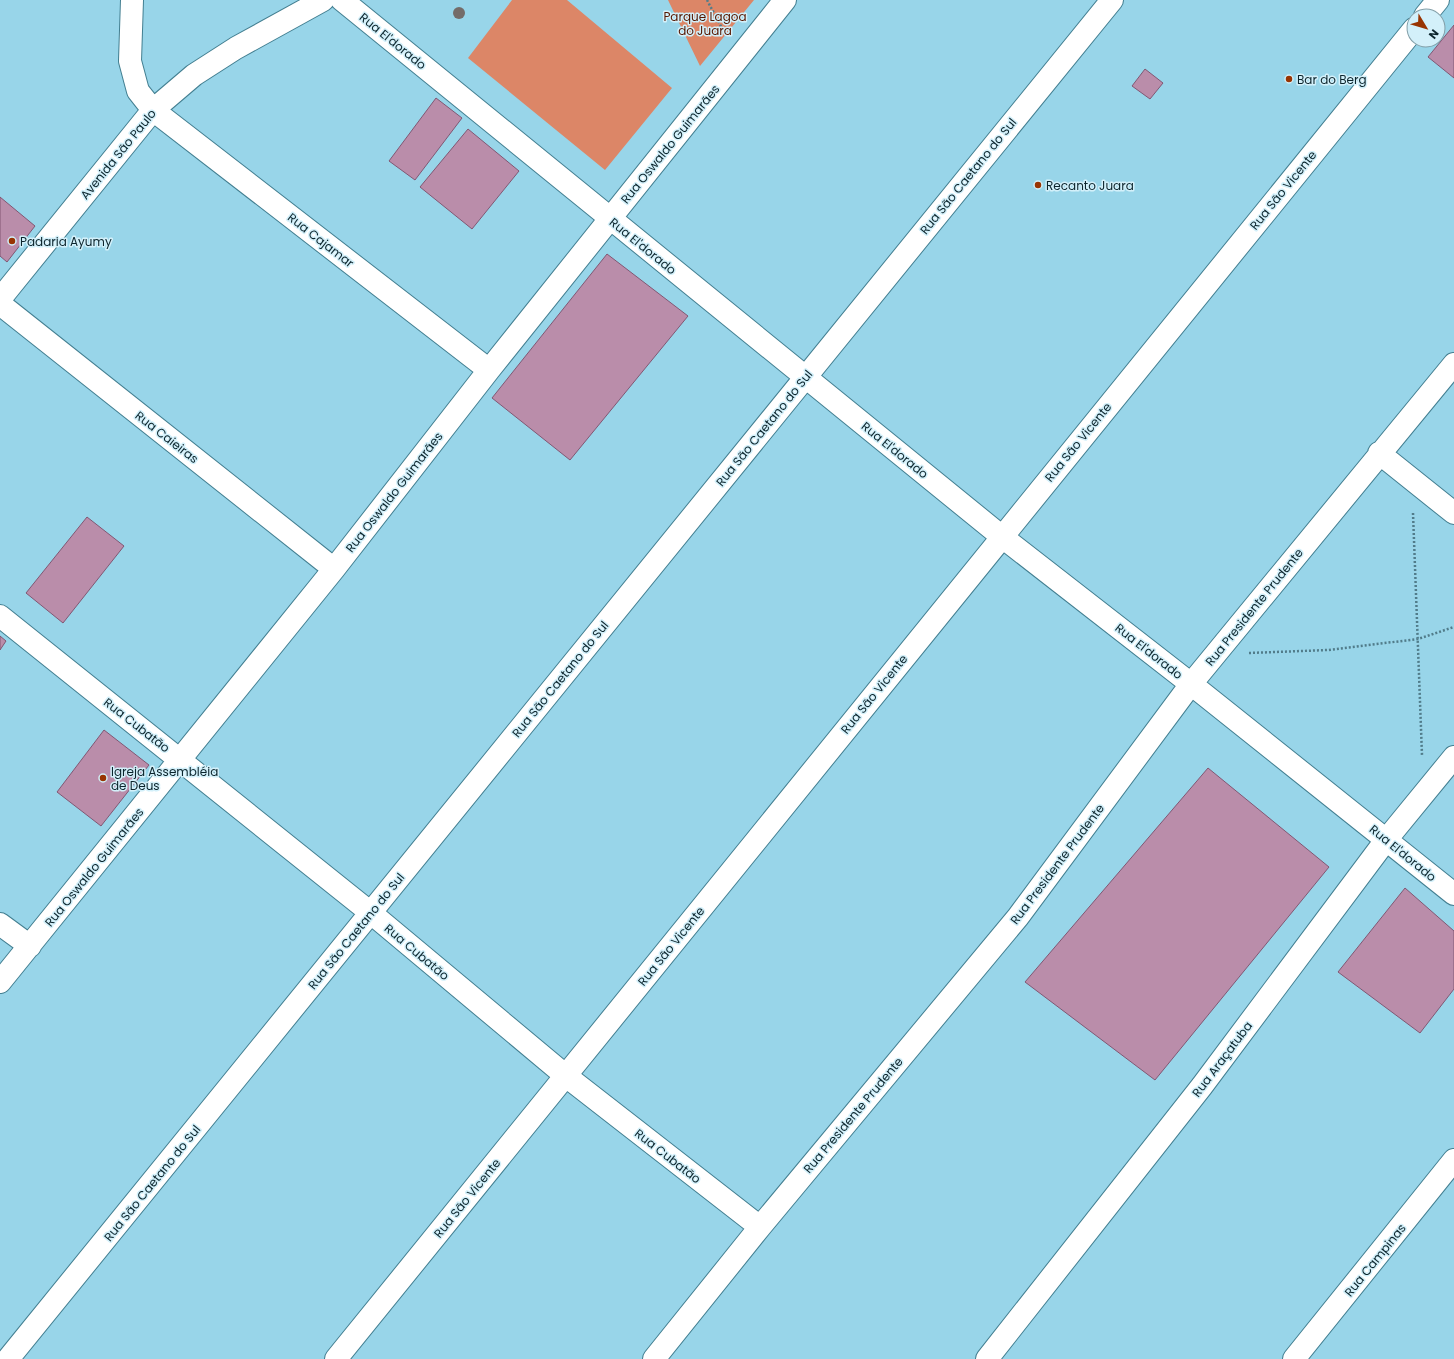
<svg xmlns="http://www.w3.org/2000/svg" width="1454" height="1359" font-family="Poppins,sans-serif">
	<rect width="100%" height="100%" fill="#98d5e9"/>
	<!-- green -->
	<path fill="#dc8667" d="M 512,0 L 567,0 L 672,88 L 605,170 L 468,58 Z
		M 668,0 L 754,0 L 700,66 Z"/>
	<!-- building -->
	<path fill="#ba8daa" stroke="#815773" d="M 1454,25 L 1454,78 L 1428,57 Z
		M 1145,69 L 1163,83 L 1150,99 L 1132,86 Z
		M 436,98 L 462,118 L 415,180 L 389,161 Z
		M 468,129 L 519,171 L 472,229 L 420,187 Z
		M 0,197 L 35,226 L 7,262 L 0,256 Z
		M 607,254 L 688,316 L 570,460 L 492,398 Z
		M 87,517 L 124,546 L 63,623 L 26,593 Z
		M 0,636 L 6,641 L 0,650 Z
		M 104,730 L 149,765 L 101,826 L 57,792 Z
		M 1208,768 L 1329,867 L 1155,1080 L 1025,982 Z
		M 1405,888 L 1454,931 L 1454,989 L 1420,1033 L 1338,972 Z"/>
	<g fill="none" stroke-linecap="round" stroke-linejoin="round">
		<!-- minor casing -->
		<g stroke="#437f91" stroke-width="24">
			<path id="minor" d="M 132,0 L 130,61 L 138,91 L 153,110 L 489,370
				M 342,0 L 1001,536 L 1191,684 L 1454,894
				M 1425,16 L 1438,0
				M 0,299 L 153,110 L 194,75 L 236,48 L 323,0
				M 0,304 L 334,569
				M 1379,453 L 1454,513
				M 0,616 L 371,913 L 566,1076 L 760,1227
				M 0,924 L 30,946
				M 0,982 L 334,569 L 489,370 L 785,0
				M 8,1359 L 1112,0
				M 336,1359 L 1414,29
				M 654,1359 L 760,1227 L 1018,917 L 1191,684 L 1454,364
				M 987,1359 L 1202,1086 L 1386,840 L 1454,757
				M 1294,1359 L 1454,1160"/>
		</g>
		<!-- path -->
		<path stroke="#517c8a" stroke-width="2.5" stroke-dasharray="2 2" stroke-linecap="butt" d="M 707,0 L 725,34
			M 1413,513 L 1422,755
			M 1249,653 L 1328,650 L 1418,639 L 1454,627"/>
		<!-- minor -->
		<use href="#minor" stroke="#fff" stroke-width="22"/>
	</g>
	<!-- trees -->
	<circle fill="#746c69" cx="459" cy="13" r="6"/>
	<!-- markers -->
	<g fill="#983402" stroke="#d3f0fa" stroke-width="1.5">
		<circle cx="1289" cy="79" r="4"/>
		<circle cx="1038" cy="185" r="4"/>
		<circle cx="12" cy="241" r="4"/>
		<circle cx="103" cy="778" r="4"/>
	</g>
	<g text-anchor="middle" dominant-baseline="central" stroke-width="3" stroke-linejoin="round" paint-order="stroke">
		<!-- park labels -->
		<g font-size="12" fill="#561700" stroke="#d3f0fa">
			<text x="705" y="16">Parque Lagoa<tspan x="705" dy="14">do Juara</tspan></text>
		</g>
		<!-- street labels -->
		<g font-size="12" fill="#0c252d" stroke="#d3f0fa">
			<text transform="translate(393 41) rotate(39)">Rua El'dorado</text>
			<text transform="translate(670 144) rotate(-51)">Rua Oswaldo Guimarães</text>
			<text transform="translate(118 154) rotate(-51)">Avenida São Paulo</text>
			<text transform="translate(968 176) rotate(-51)">Rua São Caetano do Sul</text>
			<text transform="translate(1283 190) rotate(-51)">Rua São Vicente</text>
			<text transform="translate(321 240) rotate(38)">Rua Cajamar</text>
			<text transform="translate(643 246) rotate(39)">Rua El'dorado</text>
			<text transform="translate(764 428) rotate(-51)">Rua São Caetano do Sul</text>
			<text transform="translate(167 437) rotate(38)">Rua Caieiras</text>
			<text transform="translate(1078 442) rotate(-51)">Rua São Vicente</text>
			<text transform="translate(895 450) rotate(39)">Rua El'dorado</text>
			<text transform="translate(394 492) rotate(-52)">Rua Oswaldo Guimarães</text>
			<text transform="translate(1254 607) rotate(-51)">Rua Presidente Prudente</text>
			<text transform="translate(1149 651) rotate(38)">Rua El'dorado</text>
			<text transform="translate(560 679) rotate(-51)">Rua São Caetano do Sul</text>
			<text transform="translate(874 694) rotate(-51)">Rua São Vicente</text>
			<text transform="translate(137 725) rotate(38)">Rua Cubatão</text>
			<text transform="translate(1403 853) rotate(39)">Rua El'dorado</text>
			<text transform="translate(1057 864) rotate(-53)">Rua Presidente Prudente</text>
			<text transform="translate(94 867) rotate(-51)">Rua Oswaldo Guimarães</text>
			<text transform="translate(356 931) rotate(-51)">Rua São Caetano do Sul</text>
			<text transform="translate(671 946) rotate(-51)">Rua São Vicente</text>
			<text transform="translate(417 952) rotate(40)">Rua Cubatão</text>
			<text transform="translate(1222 1059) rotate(-53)">Rua Araçatuba</text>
			<text transform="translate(853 1115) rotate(-50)">Rua Presidente Prudente</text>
			<text transform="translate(668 1156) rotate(38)">Rua Cubatão</text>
			<text transform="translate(152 1183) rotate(-51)">Rua São Caetano do Sul</text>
			<text transform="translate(467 1198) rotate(-51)">Rua São Vicente</text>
			<text transform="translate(1375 1260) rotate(-51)">Rua Campinas</text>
		</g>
		<!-- poi labels -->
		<g font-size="12" fill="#0c252d" stroke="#d3f0fa" text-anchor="start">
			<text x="1297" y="79">Bar do Berg</text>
			<text x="1046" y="185">Recanto Juara</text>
			<text x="20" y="241">Padaria Ayumy</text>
			<text x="111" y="771">Igreja Assembléia<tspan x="111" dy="14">de Deus</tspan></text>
		</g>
	</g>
	<!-- north arrow -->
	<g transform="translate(1426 28) rotate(128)"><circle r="19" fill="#d3f0fa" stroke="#839fa8"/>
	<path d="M0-3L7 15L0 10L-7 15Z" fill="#983402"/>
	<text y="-6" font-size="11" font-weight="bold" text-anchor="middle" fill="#0c252d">N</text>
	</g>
</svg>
